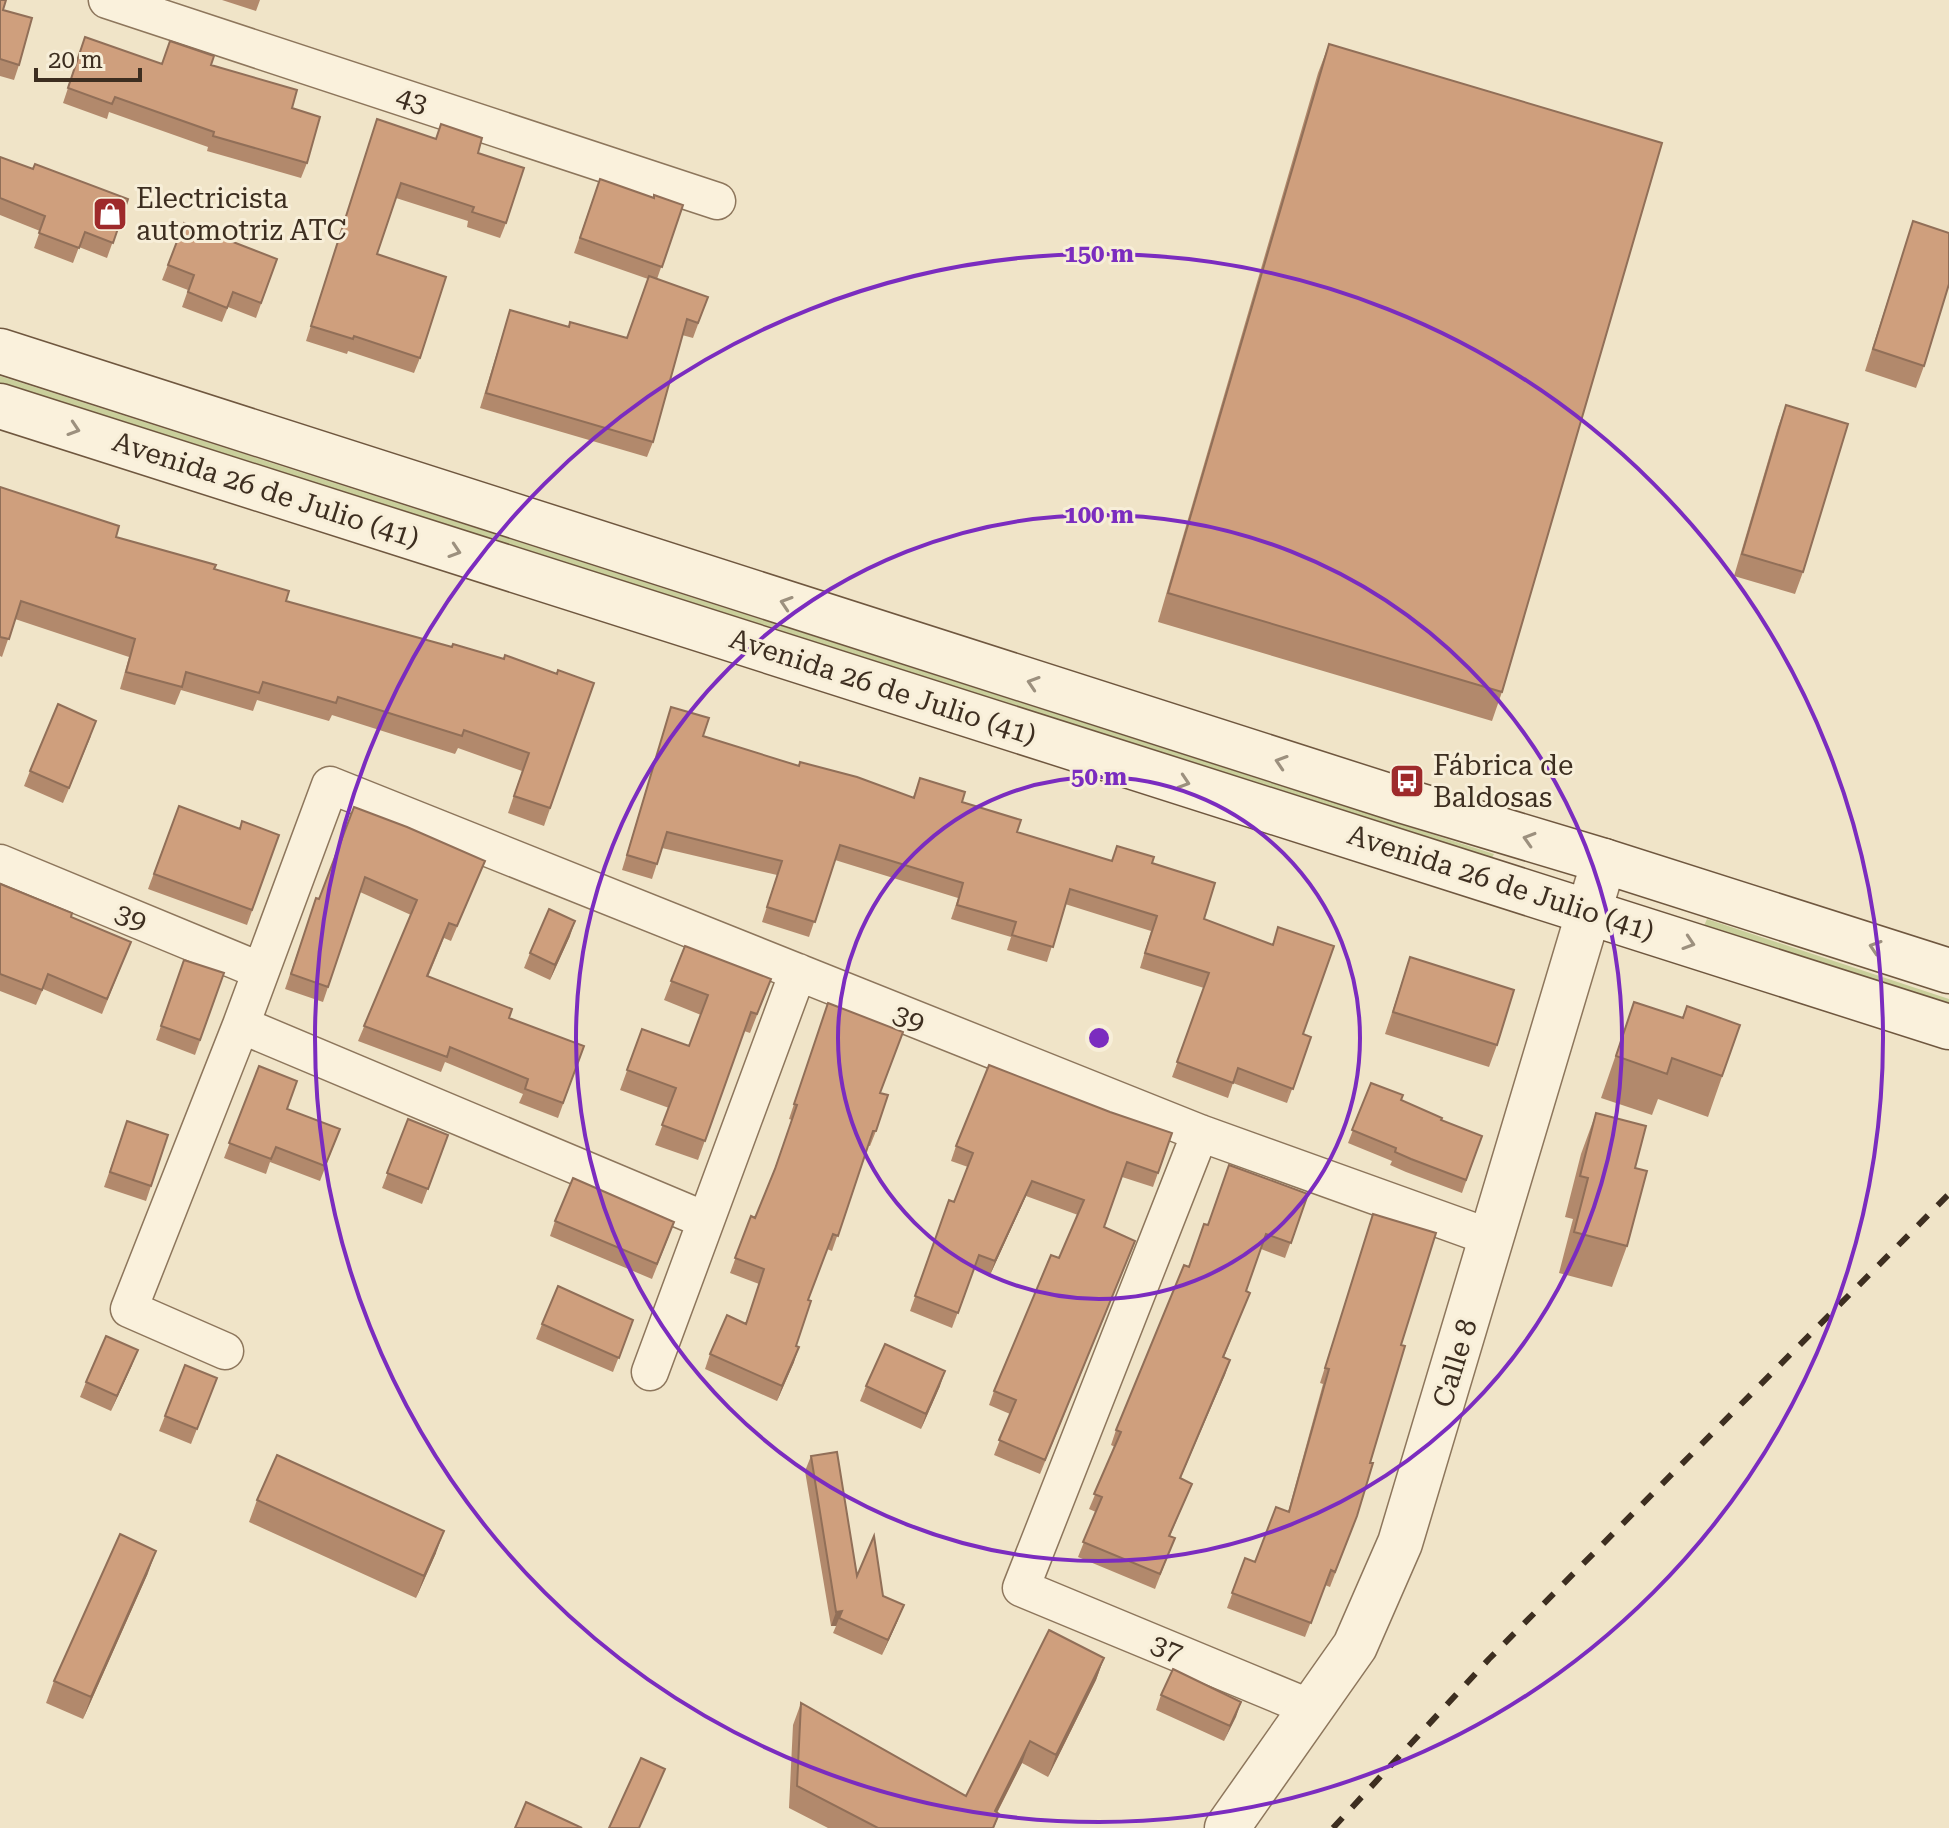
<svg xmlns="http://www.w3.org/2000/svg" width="1949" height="1828" font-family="'Roboto Serif',serif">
	<rect width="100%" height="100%" fill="#f0e4c8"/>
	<!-- green -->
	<path fill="#c9cf9b" d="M 0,376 L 19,382 L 1494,854 L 1492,858 L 0,385 Z
		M 1707,919 L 1949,999 L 1949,1006 L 1704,926 Z"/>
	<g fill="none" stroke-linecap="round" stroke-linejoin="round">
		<!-- minor casing -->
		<g stroke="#8d765c" stroke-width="39">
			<path id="minor" d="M 107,0 L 717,201
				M 0,863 L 261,971
				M 241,1025 L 705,1220
				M 1200,1133 L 1021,1588 L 1313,1709
				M 225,1351 L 129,1309 L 241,1025 L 330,785 L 1200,1133 L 1492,1238
				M 650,1372 L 798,972"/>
		</g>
		<!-- tertiary casing -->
		<g stroke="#8d765c" stroke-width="47">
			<path id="tertiary" d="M 1227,1828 L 1355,1646 L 1400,1543 L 1604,861"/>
		</g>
		<!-- secondary casing -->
		<g stroke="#6f573f" stroke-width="47">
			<path id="secondary" d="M 0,351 L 1404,801 L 1604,861 L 1949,971
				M 0,406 L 1949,1027"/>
		</g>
		<!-- minor -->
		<use href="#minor" stroke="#faf1dc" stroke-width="36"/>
		<!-- tertiary -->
		<use href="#tertiary" stroke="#faf1dc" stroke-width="44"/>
		<!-- secondary -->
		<use href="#secondary" stroke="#faf1dc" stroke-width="44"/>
		<!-- rail -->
		<path stroke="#3d2e20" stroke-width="6" stroke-dasharray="14 14" stroke-linecap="butt" d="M 1333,1828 L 1489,1659 L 1949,1194"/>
	</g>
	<!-- wall -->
	<path fill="#b2896c" d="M 0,0 L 19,65 L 14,80 L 0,76 Z
		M 222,0 L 260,0 L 256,11 Z
		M 85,37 L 162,64 L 211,65 L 292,108 L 307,163 L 301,178 L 207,151 L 208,147 L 109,112 L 107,119 L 63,103 Z
		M 1329,44 L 1502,692 L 1492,721 L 1158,622 L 1318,73 Z
		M 377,119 L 478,153 L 506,223 L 500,238 L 467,227 L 468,221 L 396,198 L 377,254 L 420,358 L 414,373 L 348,351 L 347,354 L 306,341 Z
		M 0,157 L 33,169 L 128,199 L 107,258 L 79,247 L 73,263 L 34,248 L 40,231 L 0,215 Z
		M 600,179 L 654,198 L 683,205 L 657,279 L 708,297 L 693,338 L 682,335 L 653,442 L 647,457 L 480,408 L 510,310 L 569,327 L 627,338 L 648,279 L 574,253 Z
		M 1913,221 L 1924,366 L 1916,388 L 1865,371 Z
		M 184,223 L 277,259 L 256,318 L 228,307 L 222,322 L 182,307 L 188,290 L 162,280 Z
		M 1786,405 L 1803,572 L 1795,594 L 1734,576 L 1778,427 Z
		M 0,487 L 116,537 L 214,569 L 286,601 L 452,647 L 594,683 L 544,826 L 508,813 L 522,771 L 458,748 L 455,754 L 332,715 L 329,721 L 257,700 L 253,711 L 181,690 L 175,705 L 120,689 L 129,657 L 15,619 L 2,657 L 0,656 Z
		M 671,707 L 703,736 L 799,766 L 913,797 L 920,778 L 1017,832 L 1112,861 L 1117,846 L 1152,863 L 1204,919 L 1303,1034 L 1311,1037 L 1287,1103 L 1233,1083 L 1228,1098 L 1172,1077 L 1204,988 L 1140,968 L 1151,931 L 1065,904 L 1047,962 L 1007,950 L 1011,937 L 951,919 L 958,898 L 835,860 L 809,937 L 762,922 L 777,875 L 662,848 L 652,879 L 622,870 Z
		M 91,736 L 63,803 L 24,786 L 30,771 Z
		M 179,806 L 240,829 L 279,835 L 247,925 L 148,889 Z
		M 354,807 L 485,861 L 451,941 L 444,938 L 428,977 L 509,1018 L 584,1046 L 558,1118 L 519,1103 L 523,1094 L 445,1062 L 441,1072 L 358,1041 L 411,915 L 360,892 L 323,1002 L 285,989 L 311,913 L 319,899 Z
		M 0,884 L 71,917 L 131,942 L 102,1014 L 43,989 L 36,1005 L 0,991 Z
		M 570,936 L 550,980 L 524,968 L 530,953 Z
		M 685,946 L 771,979 L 750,1033 L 744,1031 L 698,1160 L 655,1145 L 669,1108 L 620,1090 L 642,1029 L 689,1046 L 701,1015 L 664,1000 Z
		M 1410,957 L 1497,1045 L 1489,1067 L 1385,1034 Z
		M 184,960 L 224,973 L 195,1055 L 156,1040 Z
		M 1634,1002 L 1682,1018 L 1687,1006 L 1740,1025 L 1708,1117 L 1658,1099 L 1652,1115 L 1601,1098 Z
		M 828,1003 L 880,1093 L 876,1131 L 870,1146 L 868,1146 L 832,1251 L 827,1249 L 808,1300 L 796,1346 L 794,1362 L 777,1401 L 705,1369 L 710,1354 L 746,1323 L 759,1284 L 730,1273 L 751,1216 L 755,1218 L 773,1173 L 792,1120 L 789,1119 Z
		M 259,1066 L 287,1109 L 340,1129 L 320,1181 L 270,1162 L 266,1174 L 224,1158 Z
		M 1371,1083 L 1401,1100 L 1441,1120 L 1482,1136 L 1462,1193 L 1406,1172 L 1390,1165 L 1392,1161 L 1348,1143 Z
		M 1110,1112 L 1172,1133 L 1153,1187 L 1122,1177 L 1104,1227 L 1135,1241 L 1040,1474 L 994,1455 L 1010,1414 L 989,1405 L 994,1391 L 1059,1258 L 1078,1215 L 1026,1196 L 990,1275 L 974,1269 L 952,1328 L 910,1311 L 949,1200 L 954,1202 L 968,1167 L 951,1161 L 956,1146 Z
		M 1596,1113 L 1635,1168 L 1627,1246 L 1612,1287 L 1559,1273 L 1573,1219 L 1565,1217 L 1581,1154 Z
		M 408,1119 L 448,1135 L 422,1204 L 382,1188 Z
		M 127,1121 L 168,1135 L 146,1201 L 104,1187 Z
		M 1308,1194 L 1285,1258 L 1261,1249 L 1246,1291 L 1250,1293 L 1224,1357 L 1230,1360 L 1180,1479 L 1186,1498 L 1170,1536 L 1175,1538 L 1155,1589 L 1078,1557 L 1096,1512 L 1089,1509 L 1115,1447 L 1111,1445 L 1116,1430 L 1189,1267 Z
		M 1373,1214 L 1401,1345 L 1357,1516 L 1330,1587 L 1325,1585 L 1305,1637 L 1227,1608 L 1245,1558 L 1255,1562 L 1288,1512 L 1323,1384 L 1320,1383 Z
		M 555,1221 L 669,1236 L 652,1279 L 550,1236 Z
		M 633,1320 L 613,1372 L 536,1339 L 542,1324 Z
		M 132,1365 L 111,1411 L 80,1397 L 86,1382 Z
		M 185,1365 L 217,1378 L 191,1444 L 159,1431 Z
		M 866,1386 L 940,1386 L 921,1429 L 860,1401 Z
		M 811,1456 L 857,1576 L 898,1620 L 882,1655 L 833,1633 L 836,1626 L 831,1626 L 805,1471 Z
		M 257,1500 L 436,1553 L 416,1598 L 249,1522 Z
		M 148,1573 L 83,1719 L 46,1703 L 54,1681 Z
		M 1104,1658 L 1096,1680 L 1048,1777 L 1022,1763 L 997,1813 L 999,1814 L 994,1828 L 828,1828 L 789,1808 L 793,1725 L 801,1703 L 966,1796 Z
		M 1161,1695 L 1241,1702 L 1224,1741 L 1156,1710 Z"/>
	<!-- shaded-wall -->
	<path fill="#916f58" d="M 575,921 L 570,936 L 550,980 L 555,965 Z
		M 1032,1181 L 1026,1196 L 990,1275 L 995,1261 Z
		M 799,1347 L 794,1362 L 777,1401 L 782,1386 Z
		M 138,1350 L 132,1365 L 111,1411 L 117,1396 Z
		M 1230,1360 L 1225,1375 L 1174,1493 L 1180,1478 Z
		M 945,1371 L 940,1386 L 921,1429 L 926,1414 Z
		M 444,1531 L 436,1553 L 416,1598 L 424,1576 Z
		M 156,1551 L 148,1573 L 83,1719 L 91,1697 Z
		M 904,1605 L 898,1620 L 882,1655 L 888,1640 Z
		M 842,1611 L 836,1626 L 831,1626 L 836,1612 Z
		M 1104,1658 L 1096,1680 L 1048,1777 L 1056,1755 Z
		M 1241,1702 L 1236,1717 L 1224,1741 L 1230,1726 Z
		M 1030,1741 L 1022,1763 L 989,1828 L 995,1811 Z"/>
	<!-- building -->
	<path fill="#cf9f7d" stroke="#916f58" stroke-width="2" d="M 0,0 L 6,0 L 3,10 L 32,18 L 19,65 L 0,59 Z
		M 85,37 L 162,64 L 170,41 L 214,56 L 211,65 L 297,90 L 292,108 L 320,117 L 307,163 L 213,136 L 214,132 L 115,97 L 112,104 L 68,88 Z
		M 1329,44 L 1662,143 L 1502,692 L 1168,593 Z
		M 377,119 L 436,139 L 441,124 L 482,138 L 478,153 L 524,168 L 506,223 L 472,212 L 474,207 L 401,183 L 377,254 L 446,277 L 420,358 L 354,336 L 353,339 L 311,326 Z
		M 0,157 L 33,169 L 35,164 L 128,199 L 113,243 L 85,232 L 79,248 L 39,233 L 45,216 L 0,198 Z
		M 600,179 L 654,198 L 654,195 L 683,205 L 662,267 L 580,238 Z
		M 1913,221 L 1949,233 L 1949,284 L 1924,366 L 1873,349 Z
		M 184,223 L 277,259 L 261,303 L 233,292 L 227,308 L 188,292 L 194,275 L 168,265 Z
		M 649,276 L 708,297 L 698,323 L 687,319 L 653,442 L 486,393 L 510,310 L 569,327 L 570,322 L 627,338 Z
		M 1786,405 L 1848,424 L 1803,572 L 1742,554 Z
		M 0,487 L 119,526 L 116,537 L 216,565 L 214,569 L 289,591 L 286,601 L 452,647 L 453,644 L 504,659 L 505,655 L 557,674 L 558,670 L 594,683 L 550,808 L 514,796 L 529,753 L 464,730 L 462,736 L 338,697 L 336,703 L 263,682 L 259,693 L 186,672 L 182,687 L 126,672 L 135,639 L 21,601 L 9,639 L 0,637 Z
		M 58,704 L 96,721 L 69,788 L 30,771 Z
		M 671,707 L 709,718 L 703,736 L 799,766 L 800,762 L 857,777 L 914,798 L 920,778 L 965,792 L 962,802 L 1021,820 L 1017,832 L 1112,861 L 1117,846 L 1154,857 L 1152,863 L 1215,883 L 1204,919 L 1273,945 L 1278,927 L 1334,946 L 1303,1034 L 1311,1037 L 1293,1089 L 1238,1068 L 1233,1083 L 1177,1062 L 1209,973 L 1145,953 L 1157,916 L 1070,889 L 1053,947 L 1012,935 L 1016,922 L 957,905 L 963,883 L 840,845 L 815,922 L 767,907 L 782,861 L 667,832 L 657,864 L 627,855 Z
		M 179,806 L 240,829 L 242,821 L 279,835 L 252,910 L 154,874 Z
		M 354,807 L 407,827 L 485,861 L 457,926 L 449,923 L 427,976 L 512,1009 L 509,1018 L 584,1046 L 563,1103 L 525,1089 L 528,1079 L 450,1047 L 447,1057 L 364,1026 L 417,900 L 365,877 L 328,987 L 291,974 L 316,898 L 319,899 Z
		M 0,884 L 72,913 L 71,917 L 131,942 L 107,999 L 48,974 L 42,990 L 0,974 Z
		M 549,909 L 575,921 L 555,965 L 530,953 Z
		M 685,946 L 771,979 L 757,1014 L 751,1012 L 705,1141 L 662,1125 L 676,1088 L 627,1070 L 642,1029 L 689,1046 L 708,995 L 671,981 Z
		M 1410,957 L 1514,990 L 1497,1045 L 1393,1012 Z
		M 184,960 L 224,973 L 200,1040 L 161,1026 Z
		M 1634,1002 L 1683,1018 L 1687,1006 L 1740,1025 L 1722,1076 L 1672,1058 L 1667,1074 L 1616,1056 Z
		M 828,1003 L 903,1032 L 880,1093 L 888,1095 L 876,1131 L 873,1131 L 838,1236 L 833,1234 L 808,1300 L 811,1301 L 796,1346 L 799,1347 L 782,1386 L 710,1354 L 727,1315 L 746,1324 L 764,1269 L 735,1258 L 751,1216 L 755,1218 L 775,1169 L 797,1105 L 794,1104 Z
		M 989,1065 L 1110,1112 L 1172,1133 L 1158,1173 L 1127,1162 L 1104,1227 L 1135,1241 L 1045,1460 L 999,1440 L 1016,1400 L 994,1391 L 1051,1255 L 1059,1258 L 1084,1200 L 1032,1181 L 995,1261 L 979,1255 L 958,1313 L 915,1296 L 949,1200 L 954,1202 L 973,1153 L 956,1146 Z
		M 259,1066 L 297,1081 L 287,1109 L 340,1129 L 325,1166 L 276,1147 L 271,1159 L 229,1143 Z
		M 1371,1083 L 1403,1095 L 1401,1100 L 1442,1118 L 1441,1120 L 1482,1136 L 1466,1180 L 1411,1159 L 1395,1152 L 1396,1148 L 1352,1130 Z
		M 1596,1113 L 1646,1126 L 1635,1168 L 1647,1171 L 1627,1246 L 1574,1232 L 1588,1178 L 1580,1176 Z
		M 408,1119 L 448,1135 L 428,1189 L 387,1173 Z
		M 127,1121 L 168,1135 L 151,1186 L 110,1172 Z
		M 1229,1165 L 1308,1194 L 1291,1243 L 1266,1234 L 1246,1291 L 1250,1293 L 1223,1357 L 1230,1360 L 1180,1478 L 1192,1484 L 1169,1536 L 1175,1538 L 1160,1574 L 1083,1542 L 1102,1497 L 1094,1494 L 1121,1432 L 1116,1430 L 1184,1265 L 1189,1267 L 1204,1224 L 1208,1225 Z
		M 573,1178 L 674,1222 L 657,1264 L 555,1221 Z
		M 1373,1214 L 1436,1233 L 1401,1345 L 1405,1346 L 1370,1463 L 1373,1463 L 1357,1516 L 1335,1572 L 1331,1570 L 1311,1623 L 1232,1593 L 1245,1558 L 1255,1562 L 1276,1507 L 1289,1512 L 1329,1369 L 1325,1368 Z
		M 558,1286 L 633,1320 L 619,1358 L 542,1324 Z
		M 106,1336 L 138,1350 L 117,1396 L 86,1382 Z
		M 885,1344 L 945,1371 L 926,1414 L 866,1386 Z
		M 185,1365 L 217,1378 L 197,1429 L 165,1416 Z
		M 837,1452 L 857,1576 L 874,1536 L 883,1596 L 904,1605 L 888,1640 L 839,1618 L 842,1611 L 836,1612 L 811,1456 Z
		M 277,1455 L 444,1531 L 424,1576 L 257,1500 Z
		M 120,1534 L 156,1551 L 91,1697 L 54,1681 Z
		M 1049,1630 L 1104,1658 L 1056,1755 L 1030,1741 L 995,1811 L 999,1814 L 993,1828 L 878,1828 L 797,1786 L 801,1703 L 966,1796 Z
		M 1173,1669 L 1241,1702 L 1230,1726 L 1161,1695 Z
		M 641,1758 L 665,1769 L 639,1828 L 609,1828 Z
		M 526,1802 L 582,1828 L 515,1828 Z"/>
	<!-- one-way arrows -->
	<defs><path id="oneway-chevron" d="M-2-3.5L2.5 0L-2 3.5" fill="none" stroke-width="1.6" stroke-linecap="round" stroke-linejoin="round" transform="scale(2)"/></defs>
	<g stroke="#9c907e">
		<use href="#oneway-chevron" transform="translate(74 429) rotate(18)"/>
		<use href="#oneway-chevron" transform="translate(455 551) rotate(18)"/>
		<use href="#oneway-chevron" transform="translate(786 603) rotate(-162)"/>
		<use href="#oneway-chevron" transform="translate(1033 683) rotate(-162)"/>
		<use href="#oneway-chevron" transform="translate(1281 762) rotate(-162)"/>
		<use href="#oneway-chevron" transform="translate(1184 782) rotate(18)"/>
		<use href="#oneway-chevron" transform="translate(1529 839) rotate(-163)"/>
		<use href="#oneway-chevron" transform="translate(1689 943) rotate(18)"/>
		<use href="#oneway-chevron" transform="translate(1875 947) rotate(-162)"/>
	</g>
	<!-- distance rings -->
	<g fill="none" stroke="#7b2cbf" stroke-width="4">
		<circle cx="1099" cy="1038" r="261"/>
		<circle cx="1099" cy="1038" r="523"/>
		<circle cx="1099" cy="1038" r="784"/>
	</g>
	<!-- icons -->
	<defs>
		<g id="shop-square" transform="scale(1.8)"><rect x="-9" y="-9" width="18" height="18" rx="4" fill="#9e2a2b" stroke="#f7eed8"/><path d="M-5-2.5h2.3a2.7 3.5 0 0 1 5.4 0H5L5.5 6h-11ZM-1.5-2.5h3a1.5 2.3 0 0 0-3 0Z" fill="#fff"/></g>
		<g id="bus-square" transform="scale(1.8)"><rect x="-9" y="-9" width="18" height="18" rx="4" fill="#9e2a2b" stroke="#f7eed8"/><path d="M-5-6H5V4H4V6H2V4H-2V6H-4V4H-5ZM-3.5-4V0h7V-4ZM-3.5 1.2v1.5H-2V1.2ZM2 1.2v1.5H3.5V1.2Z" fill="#fff"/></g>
	</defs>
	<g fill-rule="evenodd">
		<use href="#shop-square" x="110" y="214"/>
		<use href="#bus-square" x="1407" y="781"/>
	</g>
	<g text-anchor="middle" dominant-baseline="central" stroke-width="6" stroke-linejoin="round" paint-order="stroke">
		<!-- street labels -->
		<g font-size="28" fill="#3d2e20" stroke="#f7eed8">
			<text transform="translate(412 100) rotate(18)">43</text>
			<text transform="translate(266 490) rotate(18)">Avenida 26 de Julio (41)</text>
			<text transform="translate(883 687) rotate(18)">Avenida 26 de Julio (41)</text>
			<text transform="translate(1501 883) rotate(18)">Avenida 26 de Julio (41)</text>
			<text transform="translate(131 917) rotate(22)">39</text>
			<text transform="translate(909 1018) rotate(22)">39</text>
			<text transform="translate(1455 1363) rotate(-73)">Calle 8</text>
			<text transform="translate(1167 1648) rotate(22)">37</text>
		</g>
		<!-- poi labels -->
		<g font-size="28" fill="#3d2e20" stroke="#f7eed8" text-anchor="start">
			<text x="136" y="198">Electricista<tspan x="136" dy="32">automotriz ATC</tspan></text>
			<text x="1433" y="765">Fábrica de<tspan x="1433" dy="32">Baldosas</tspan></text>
		</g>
	</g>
	<circle cx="1099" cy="1038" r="12" fill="#7b2cbf" stroke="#f7eed8" stroke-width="4"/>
	<g font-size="24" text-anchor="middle" font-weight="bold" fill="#7b2cbf" stroke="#f7eed8" stroke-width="6" stroke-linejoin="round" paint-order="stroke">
		<text x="1099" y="262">150 m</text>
		<text x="1099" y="523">100 m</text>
		<text x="1099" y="785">50 m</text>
	</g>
	<!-- scale -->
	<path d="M36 68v12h104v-12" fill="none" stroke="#3d2e20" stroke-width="4"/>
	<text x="48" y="68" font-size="24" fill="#3d2e20" stroke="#f7eed8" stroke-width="6" paint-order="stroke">20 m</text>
</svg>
